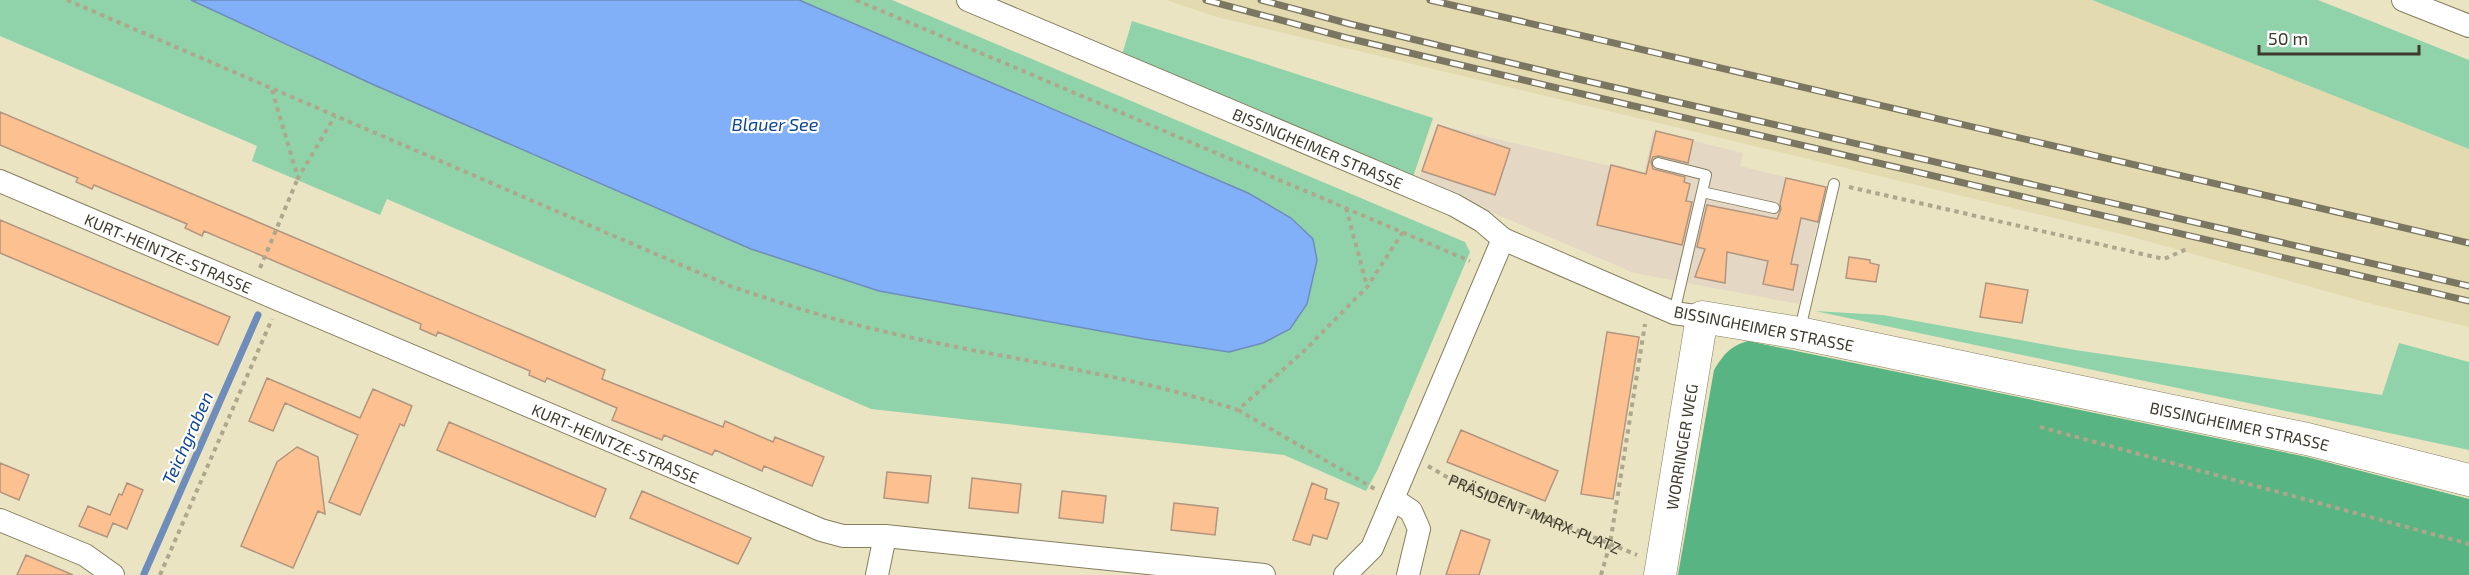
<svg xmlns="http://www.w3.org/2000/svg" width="2469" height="575" font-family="'Exo 2',sans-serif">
	<rect width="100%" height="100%" fill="#ebe4c2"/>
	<!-- commercial -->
	<path fill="#e4d8c4" d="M 1438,125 L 1644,174 L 1653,131 L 1743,153 L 1740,166 L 1826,187 L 1799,304 L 1634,273 L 1418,181 Z"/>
	<!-- built -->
	<path fill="#e3dab0" d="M 1166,0 L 2092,0 L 2469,149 L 2469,327 L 2372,304 L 2125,235 L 1217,17 Z"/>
	<!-- green -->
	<path fill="#90d3ab" d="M 0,0 L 892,0 L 1465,242 L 1470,252 L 1378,469 L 1366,491 L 1284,455 L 871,409 L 387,199 L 380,215 L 252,161 L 257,146 L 0,36 Z
		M 2092,0 L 2318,0 L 2469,60 L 2469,149 Z
		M 1132,21 L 1433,118 L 1413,177 L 1122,55 Z
		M 1815,311 L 1883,315 L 2075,350 L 2382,395 L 2399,343 L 2469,362 L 2469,450 Z"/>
	<!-- forest -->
	<path fill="#58b482" d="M 1748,341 L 2307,457 L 2469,499 L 2469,575 L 1678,575 L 1714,370 C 1724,354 1730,346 1748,341 Z"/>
	<!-- water -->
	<path fill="#82b0f8" stroke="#6e8dbb" stroke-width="1.5" d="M 191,0 L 799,0 L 1248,193 L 1291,218 L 1313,239 L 1317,260 L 1307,304 L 1290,329 L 1263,343 L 1229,352 L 1145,339 L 879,291 L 751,249 L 372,84 Z"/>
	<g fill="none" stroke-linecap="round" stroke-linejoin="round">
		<!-- stream -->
		<path stroke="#6e8dbb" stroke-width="7" d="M 144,574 L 258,315"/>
	</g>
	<!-- building -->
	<path fill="#fcc091" stroke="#b1957f" stroke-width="1.5" d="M 0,112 L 605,370 L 602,379 L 723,427 L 725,421 L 773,442 L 775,437 L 824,457 L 812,486 L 764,466 L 762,471 L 715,450 L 712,455 L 664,435 L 662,440 L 612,420 L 617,408 L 547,378 L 545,382 L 529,375 L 530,371 L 438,332 L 436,336 L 420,329 L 421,324 L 204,231 L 202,236 L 185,228 L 187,224 L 94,185 L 92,189 L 76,182 L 78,178 L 0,145 Z
		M 1438,125 L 1510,149 L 1495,195 L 1422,171 Z
		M 1656,131 L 1693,140 L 1688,163 L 1659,156 L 1653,157 L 1651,162 L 1653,169 L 1685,177 L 1684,182 L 1690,184 L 1686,201 L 1692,202 L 1682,245 L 1597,225 L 1611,165 L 1646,174 Z
		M 1786,178 L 1826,187 L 1818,222 L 1801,218 L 1791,264 L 1798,265 L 1793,290 L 1763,284 L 1768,261 L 1727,252 L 1725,283 L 1695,277 L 1705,249 L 1697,247 L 1707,205 L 1777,219 L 1781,209 L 1780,204 Z
		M 0,220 L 230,317 L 218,345 L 0,253 Z
		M 1849,257 L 1870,260 L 1870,263 L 1879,265 L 1876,282 L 1846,278 Z
		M 1986,283 L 2028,290 L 2022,323 L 1980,317 Z
		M 1607,332 L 1639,337 L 1613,499 L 1581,494 Z
		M 267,378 L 360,418 L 373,389 L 412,406 L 404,426 L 400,424 L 360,515 L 329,502 L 358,435 L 285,403 L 273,431 L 249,421 Z
		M 449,422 L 606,489 L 595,517 L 437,450 Z
		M 1461,430 L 1558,471 L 1545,501 L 1447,462 Z
		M 297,447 L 318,457 L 325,514 L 318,511 L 293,568 L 241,546 L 277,462 Z
		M 0,463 L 29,475 L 19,500 L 0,492 Z
		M 887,472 L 931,476 L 928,503 L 884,498 Z
		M 972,478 L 1021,484 L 1018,513 L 969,508 Z
		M 127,483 L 143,490 L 127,529 L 113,523 L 107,537 L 79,526 L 88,506 L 110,515 L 119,494 L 122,495 Z
		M 1312,483 L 1327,489 L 1325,499 L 1339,503 L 1327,539 L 1313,535 L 1310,545 L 1293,540 Z
		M 642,491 L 751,538 L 738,564 L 630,518 Z
		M 1062,491 L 1106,496 L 1103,523 L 1059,518 Z
		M 1174,503 L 1218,508 L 1215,535 L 1171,530 Z
		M 1461,530 L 1490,540 L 1479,575 L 1446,575 Z
		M 26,555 L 73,575 L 17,575 Z"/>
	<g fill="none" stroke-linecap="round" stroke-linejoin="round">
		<!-- lane casing -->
		<g stroke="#857e5f" stroke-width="12">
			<path id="lane" d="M 1658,163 L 1706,175 L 1674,313
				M 1702,192 L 1774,208
				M 1800,329 L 1834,184"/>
		</g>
		<!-- street casing -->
		<g stroke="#857e5f" stroke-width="24">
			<g id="street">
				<path id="s2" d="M 968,0 L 1454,205 L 1482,221 L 1503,239 L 1674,313 L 1702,317"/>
				<path d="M 2403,0 L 2469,26"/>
				<path id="s3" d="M 0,181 L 821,530 L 843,536 L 885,536 L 1264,575"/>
				<path d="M 1393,499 L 1411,511 L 1419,529 L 1408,575"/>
				<path d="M 0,520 L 85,555 L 113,575"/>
				<path d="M 877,575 L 885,536"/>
				<path d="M 1345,575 L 1372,548 L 1503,239"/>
			</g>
		</g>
		<!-- secondary casing -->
		<g stroke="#857e5f" stroke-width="33">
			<g id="secondary">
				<path id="s4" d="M 1660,575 L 1702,317 L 1799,333 L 2307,439 L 2469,480"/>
			</g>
		</g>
		<!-- path -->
		<g stroke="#ada88d" stroke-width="4" stroke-dasharray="4.5 4.5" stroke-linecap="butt">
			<path d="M 67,0 L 730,286 C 780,303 830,319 882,331 C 1000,359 1123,372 1238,410 L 1306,349 L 1367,287 L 1403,232"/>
			<path d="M 856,0 L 1470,261"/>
			<path d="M 272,90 L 298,178 L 335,116"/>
			<path d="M 1849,187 L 2164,259 L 2189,248"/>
			<path d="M 1346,208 L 1367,286"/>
			<path d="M 260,268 L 298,178"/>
			<path d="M 1238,410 L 1375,489"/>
			<path d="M 2040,427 L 2469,544"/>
			<path id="s1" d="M 1428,466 L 1445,476 L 1637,555"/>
			<path d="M 160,575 L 272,319"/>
			<path d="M 1601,575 L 1610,544 L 1645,324"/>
		</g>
		<!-- lane -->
		<use href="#lane" stroke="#fff" stroke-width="10"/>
		<!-- street -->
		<use href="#street" stroke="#fff" stroke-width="22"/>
		<!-- secondary -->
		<use href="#secondary" stroke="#fff" stroke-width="32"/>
		<!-- rail casing -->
		<g stroke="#7b7661" stroke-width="7">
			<path id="rail" d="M 1206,0 L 1347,38 L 1561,89 L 2469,301
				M 1261,0 L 1350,24 L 1565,76 L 2469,286
				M 1430,0 L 2469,243"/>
		</g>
		<!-- rail -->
		<use href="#rail" stroke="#fff" stroke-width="4.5" stroke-dasharray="14" stroke-linecap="butt"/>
	</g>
	<g text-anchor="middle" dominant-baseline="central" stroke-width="4.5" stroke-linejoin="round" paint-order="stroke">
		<!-- street labels -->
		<g font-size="16" fill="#3e3b2d" stroke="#fff">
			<text stroke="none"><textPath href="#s2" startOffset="380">BISSINGHEIMER STRASSE</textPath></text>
			<text stroke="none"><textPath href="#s3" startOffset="183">KURT-HEINTZE-STRASSE</textPath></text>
			<text transform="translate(1764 328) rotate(11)">BISSINGHEIMER STRASSE</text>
			<text stroke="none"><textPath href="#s4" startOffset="810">BISSINGHEIMER STRASSE</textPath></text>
			<text stroke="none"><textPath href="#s3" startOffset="669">KURT-HEINTZE-STRASSE</textPath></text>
			<text stroke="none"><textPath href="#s4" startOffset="130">WORRINGER WEG</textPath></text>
			<text stroke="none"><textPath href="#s1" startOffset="117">PRÄSIDENT-MARX-PLATZ</textPath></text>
		</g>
		<!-- water labels -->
		<g font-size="18" font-style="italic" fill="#0e4597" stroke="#fff">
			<text x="775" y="124">Blauer See</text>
			<text transform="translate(187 438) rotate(-66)">Teichgraben</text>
		</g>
	</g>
	<!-- scale -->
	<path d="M2259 45v9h160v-9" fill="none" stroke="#3e3b2d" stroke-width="3"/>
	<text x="2268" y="45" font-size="18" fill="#3e3b2d" stroke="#ffffff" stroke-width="4.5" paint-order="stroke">50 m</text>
</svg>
